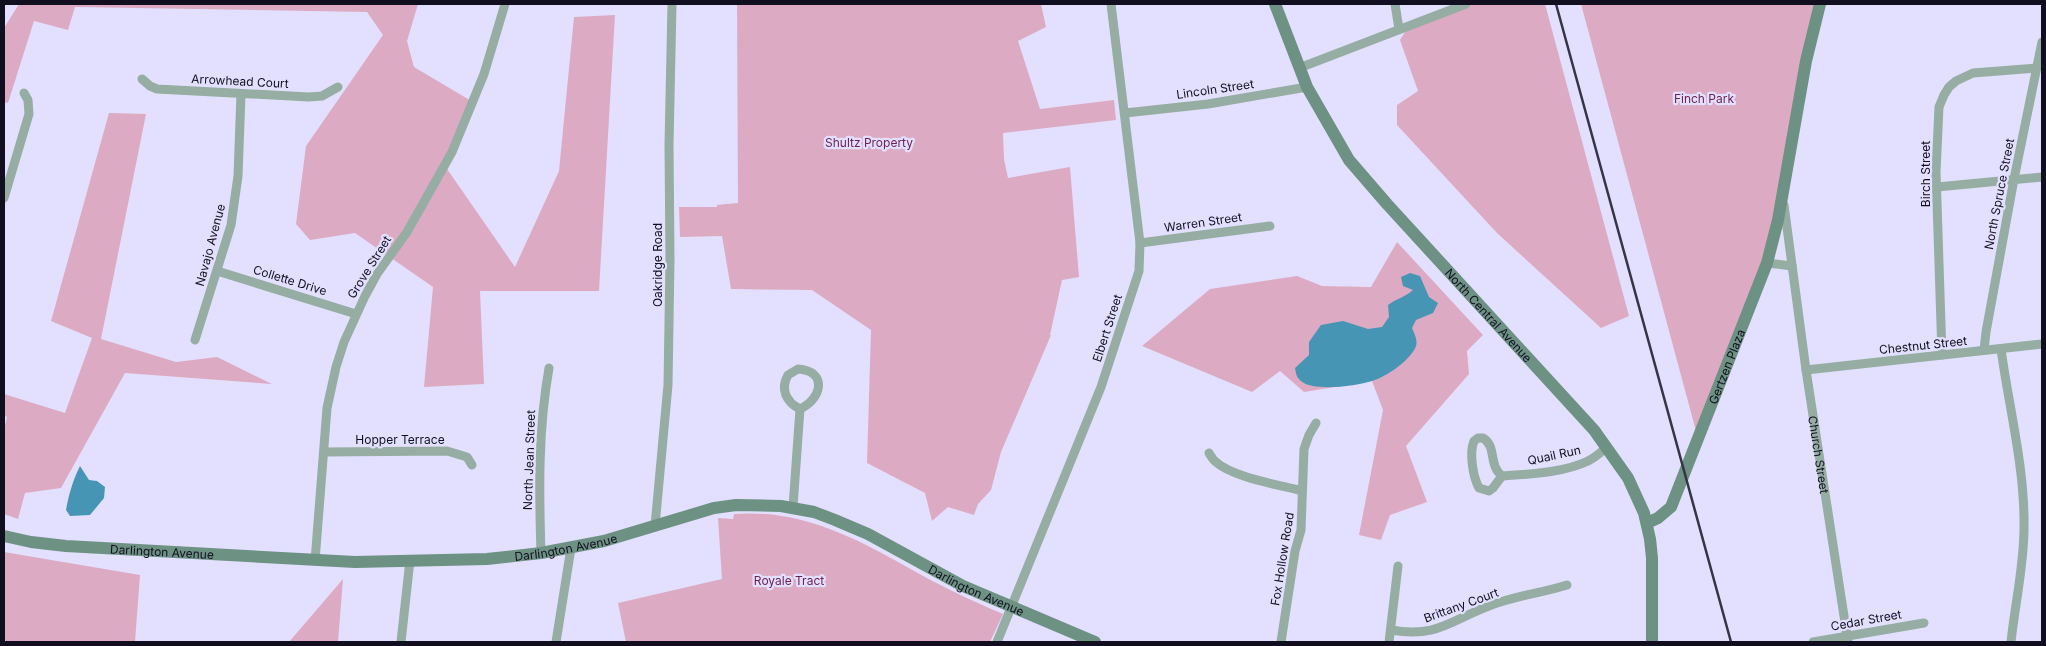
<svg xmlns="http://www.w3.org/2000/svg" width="2046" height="646" font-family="Inter,sans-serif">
	<rect width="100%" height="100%" fill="#e2e0fe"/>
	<!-- green -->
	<path fill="#dcabc3" d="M 19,4 L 418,4 L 407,41 L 414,67 L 473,102 L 445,166 L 515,267 L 559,171 L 574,17 L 615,15 L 599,291 L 480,291 L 484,384 L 424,387 L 433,287 L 355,233 L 310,240 L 296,224 L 306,146 L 383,35 L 367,12 L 75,7 L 68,30 L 34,21 L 8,103 L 4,102 L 4,28 Z
		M 737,4 L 1041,4 L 1046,27 L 1018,41 L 1040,109 L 1114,100 L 1116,120 L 1003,133 L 1004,159 L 1008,178 L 1070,167 L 1079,277 L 1062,280 L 1050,335 L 1051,335 L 1001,452 L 991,490 L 978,504 L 974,515 L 948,507 L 932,521 L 925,493 L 867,463 L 871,330 L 812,290 L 731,289 L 722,236 L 680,237 L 679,207 L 717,207 L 717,205 L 738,203 Z
		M 1459,4 L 1545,4 L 1629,316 L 1601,328 L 1497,233 L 1397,125 L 1397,105 L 1418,91 L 1400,40 L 1411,22 Z
		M 1581,4 L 1818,4 L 1767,265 L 1700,446 Z
		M 109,113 L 146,114 L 101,339 L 176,362 L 217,357 L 272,384 L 125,373 L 61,488 L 25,493 L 18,519 L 4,514 L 4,430 L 7,417 L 4,415 L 4,394 L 65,413 L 92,338 L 51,321 Z
		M 1397,242 L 1483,335 L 1467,351 L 1469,374 L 1406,446 L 1427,502 L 1390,515 L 1381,540 L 1359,535 L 1383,410 L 1372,381 L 1304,392 L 1280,371 L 1252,392 L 1142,346 L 1210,289 L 1297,276 L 1322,286 L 1371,287 Z
		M 734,514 C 799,509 852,536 907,567 C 938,585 970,600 1003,614 L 990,642 L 626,642 L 618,603 L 722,579 L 718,518 L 733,519 Z
		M 4,552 L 140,575 L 135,642 L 4,642 Z
		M 343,579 L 338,642 L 289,642 Z"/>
	<!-- water -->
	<path fill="#4695b5" d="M 1410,273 L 1420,276 L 1429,297 L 1438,303 L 1433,313 L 1416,320 L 1412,328 C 1414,333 1418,340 1416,346 C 1411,360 1386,377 1372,381 C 1356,386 1313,392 1301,381 C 1296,377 1296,373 1295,368 L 1309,355 L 1309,342 L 1321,325 L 1343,321 L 1368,329 L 1382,327 L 1389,317 L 1388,305 C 1396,299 1405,297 1413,290 L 1403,286 L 1401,277 Z
		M 80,466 L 89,480 L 97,481 L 105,487 L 104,498 L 90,515 L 70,516 L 66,510 C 69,494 73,480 80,466 Z"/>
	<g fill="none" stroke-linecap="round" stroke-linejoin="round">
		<!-- street -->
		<g stroke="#95ada2" stroke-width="9">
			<path d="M 1395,4 L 1399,29"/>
			<path d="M 1299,68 L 1466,4"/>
			<path d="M 142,79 L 150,86 L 157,89 L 309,97 L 322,96 L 338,87"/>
			<path d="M 1125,113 L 1208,104 L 1307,87"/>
			<path d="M 1937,187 L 2042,177"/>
			<path d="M 4,198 L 29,114 L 28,100 L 24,93"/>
			<path id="s1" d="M 1784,205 L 1806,370 L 1848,642"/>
			<path d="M 1140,243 L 1270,226"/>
			<path d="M 1767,263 L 1792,266"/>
			<path d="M 217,271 L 356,314"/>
			<path d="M 195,340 L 231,225 L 238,176 L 241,94"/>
			<path d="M 2001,349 C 2009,408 2025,468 2024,528 C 2024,566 2015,604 2011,642"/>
			<path d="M 1984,350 L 1986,332 L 2014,179 L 2042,42"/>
			<path d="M 1942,355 L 1936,172 L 1939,107 L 1944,95 L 1949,87 L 1956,81 L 1973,73 L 2037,68"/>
			<path d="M 798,369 C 828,371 822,399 800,409 C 786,402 780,389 788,375 Z"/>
			<path d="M 1806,370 L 2042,344"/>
			<path d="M 1478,438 L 1483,438 C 1497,446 1488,465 1502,476 L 1493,488 L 1489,491 L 1479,488 C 1473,477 1469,453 1474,441 Z"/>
			<path d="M 324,452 L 447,451 L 467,457 L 472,465"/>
			<path d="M 1209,453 C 1211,456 1213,460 1216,462 C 1232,477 1280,485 1302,491"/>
			<path d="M 1502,476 C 1529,474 1563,473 1588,461 C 1595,458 1601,452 1607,447"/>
			<path d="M 793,507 L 800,409"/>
			<path d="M 655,526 L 668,385 L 670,260 L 669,145 L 672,4"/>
			<path d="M 541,553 C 539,491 538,430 549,368"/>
			<path d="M 315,561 L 327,408 L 336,367 L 344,342 L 365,296 L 377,274 L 407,232 L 452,152 L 484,74 L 505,4"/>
			<path d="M 1391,630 C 1437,638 1449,621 1489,606 C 1514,596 1542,593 1567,585"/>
			<path d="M 401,642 L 410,560"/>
			<path d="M 556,642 L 571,548"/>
			<path d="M 997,642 L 1101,387 L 1139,271 L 1140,243 L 1111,4"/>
			<path d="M 1281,642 L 1295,551 L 1301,530 L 1304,449 L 1309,435 L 1316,423"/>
			<path d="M 1389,642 L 1398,566"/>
			<path d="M 1813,642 L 1924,623"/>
		</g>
		<!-- secondary -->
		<g stroke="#6d9183" stroke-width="12">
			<path id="s2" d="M 1275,4 L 1307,87 L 1349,160 L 1387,204 L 1594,430 L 1628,478 L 1644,513 L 1650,539 L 1652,558 L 1652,642"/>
			<path id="s3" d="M 1647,523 L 1658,518 L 1671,507 L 1767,263 L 1778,220 L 1806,61 L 1820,4"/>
			<path id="s4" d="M 4,536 L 31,542 L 66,546 L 355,562 L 487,559 L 541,553 L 604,541 L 714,508 L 736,505 L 781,506 L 814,512 L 835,520 L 868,534 L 963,586 L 1095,642"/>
		</g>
		<!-- rail -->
		<path stroke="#363447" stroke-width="2.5" d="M 1556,4 L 1731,642"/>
	</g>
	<g text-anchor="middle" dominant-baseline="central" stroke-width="4.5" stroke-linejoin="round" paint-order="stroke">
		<!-- street labels -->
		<g font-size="12" fill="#110f1f" stroke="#e2e0fe">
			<text transform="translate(240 81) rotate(3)">Arrowhead Court</text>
			<text transform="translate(1215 89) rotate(-8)">Lincoln Street</text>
			<text transform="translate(1925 174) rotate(-90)">Birch Street</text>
			<text transform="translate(1999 194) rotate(-79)">North Spruce Street</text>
			<text transform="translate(1203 222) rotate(-8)">Warren Street</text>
			<text transform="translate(210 245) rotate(-75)">Navajo Avenue</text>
			<text transform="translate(657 265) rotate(-90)">Oakridge Road</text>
			<text transform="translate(369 267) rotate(-58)">Grove Street</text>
			<text transform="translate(290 280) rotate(17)">Collette Drive</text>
			<text stroke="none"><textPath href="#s2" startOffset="382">North Central Avenue</textPath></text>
			<text transform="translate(1107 328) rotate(-72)">Elbert Street</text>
			<text transform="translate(1923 345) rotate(-6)">Chestnut Street</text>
			<text stroke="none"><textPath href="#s3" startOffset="180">Gertzen Plaza</textPath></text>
			<text x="400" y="439">Hopper Terrace</text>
			<text stroke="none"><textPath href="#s1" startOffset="252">Church Street</textPath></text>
			<text transform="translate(1554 455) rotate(-12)">Quail Run</text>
			<text transform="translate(529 460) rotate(-88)">North Jean Street</text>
			<text stroke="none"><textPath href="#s4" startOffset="564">Darlington Avenue</textPath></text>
			<text stroke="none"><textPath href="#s4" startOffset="159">Darlington Avenue</textPath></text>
			<text transform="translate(1282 559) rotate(-81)">Fox Hollow Road</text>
			<text stroke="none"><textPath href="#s4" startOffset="999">Darlington Avenue</textPath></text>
			<text transform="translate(1461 605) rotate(-20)">Brittany Court</text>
			<text transform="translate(1866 620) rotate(-10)">Cedar Street</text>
		</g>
		<!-- park labels -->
		<g font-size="12" fill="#6d1f4d" stroke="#e2e0fe">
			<text x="1704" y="98">Finch Park</text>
			<text x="869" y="142">Shultz Property</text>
			<text x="789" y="580">Royale Tract</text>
		</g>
	</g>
	<!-- border -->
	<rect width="2046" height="646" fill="none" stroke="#110f1f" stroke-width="10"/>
</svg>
